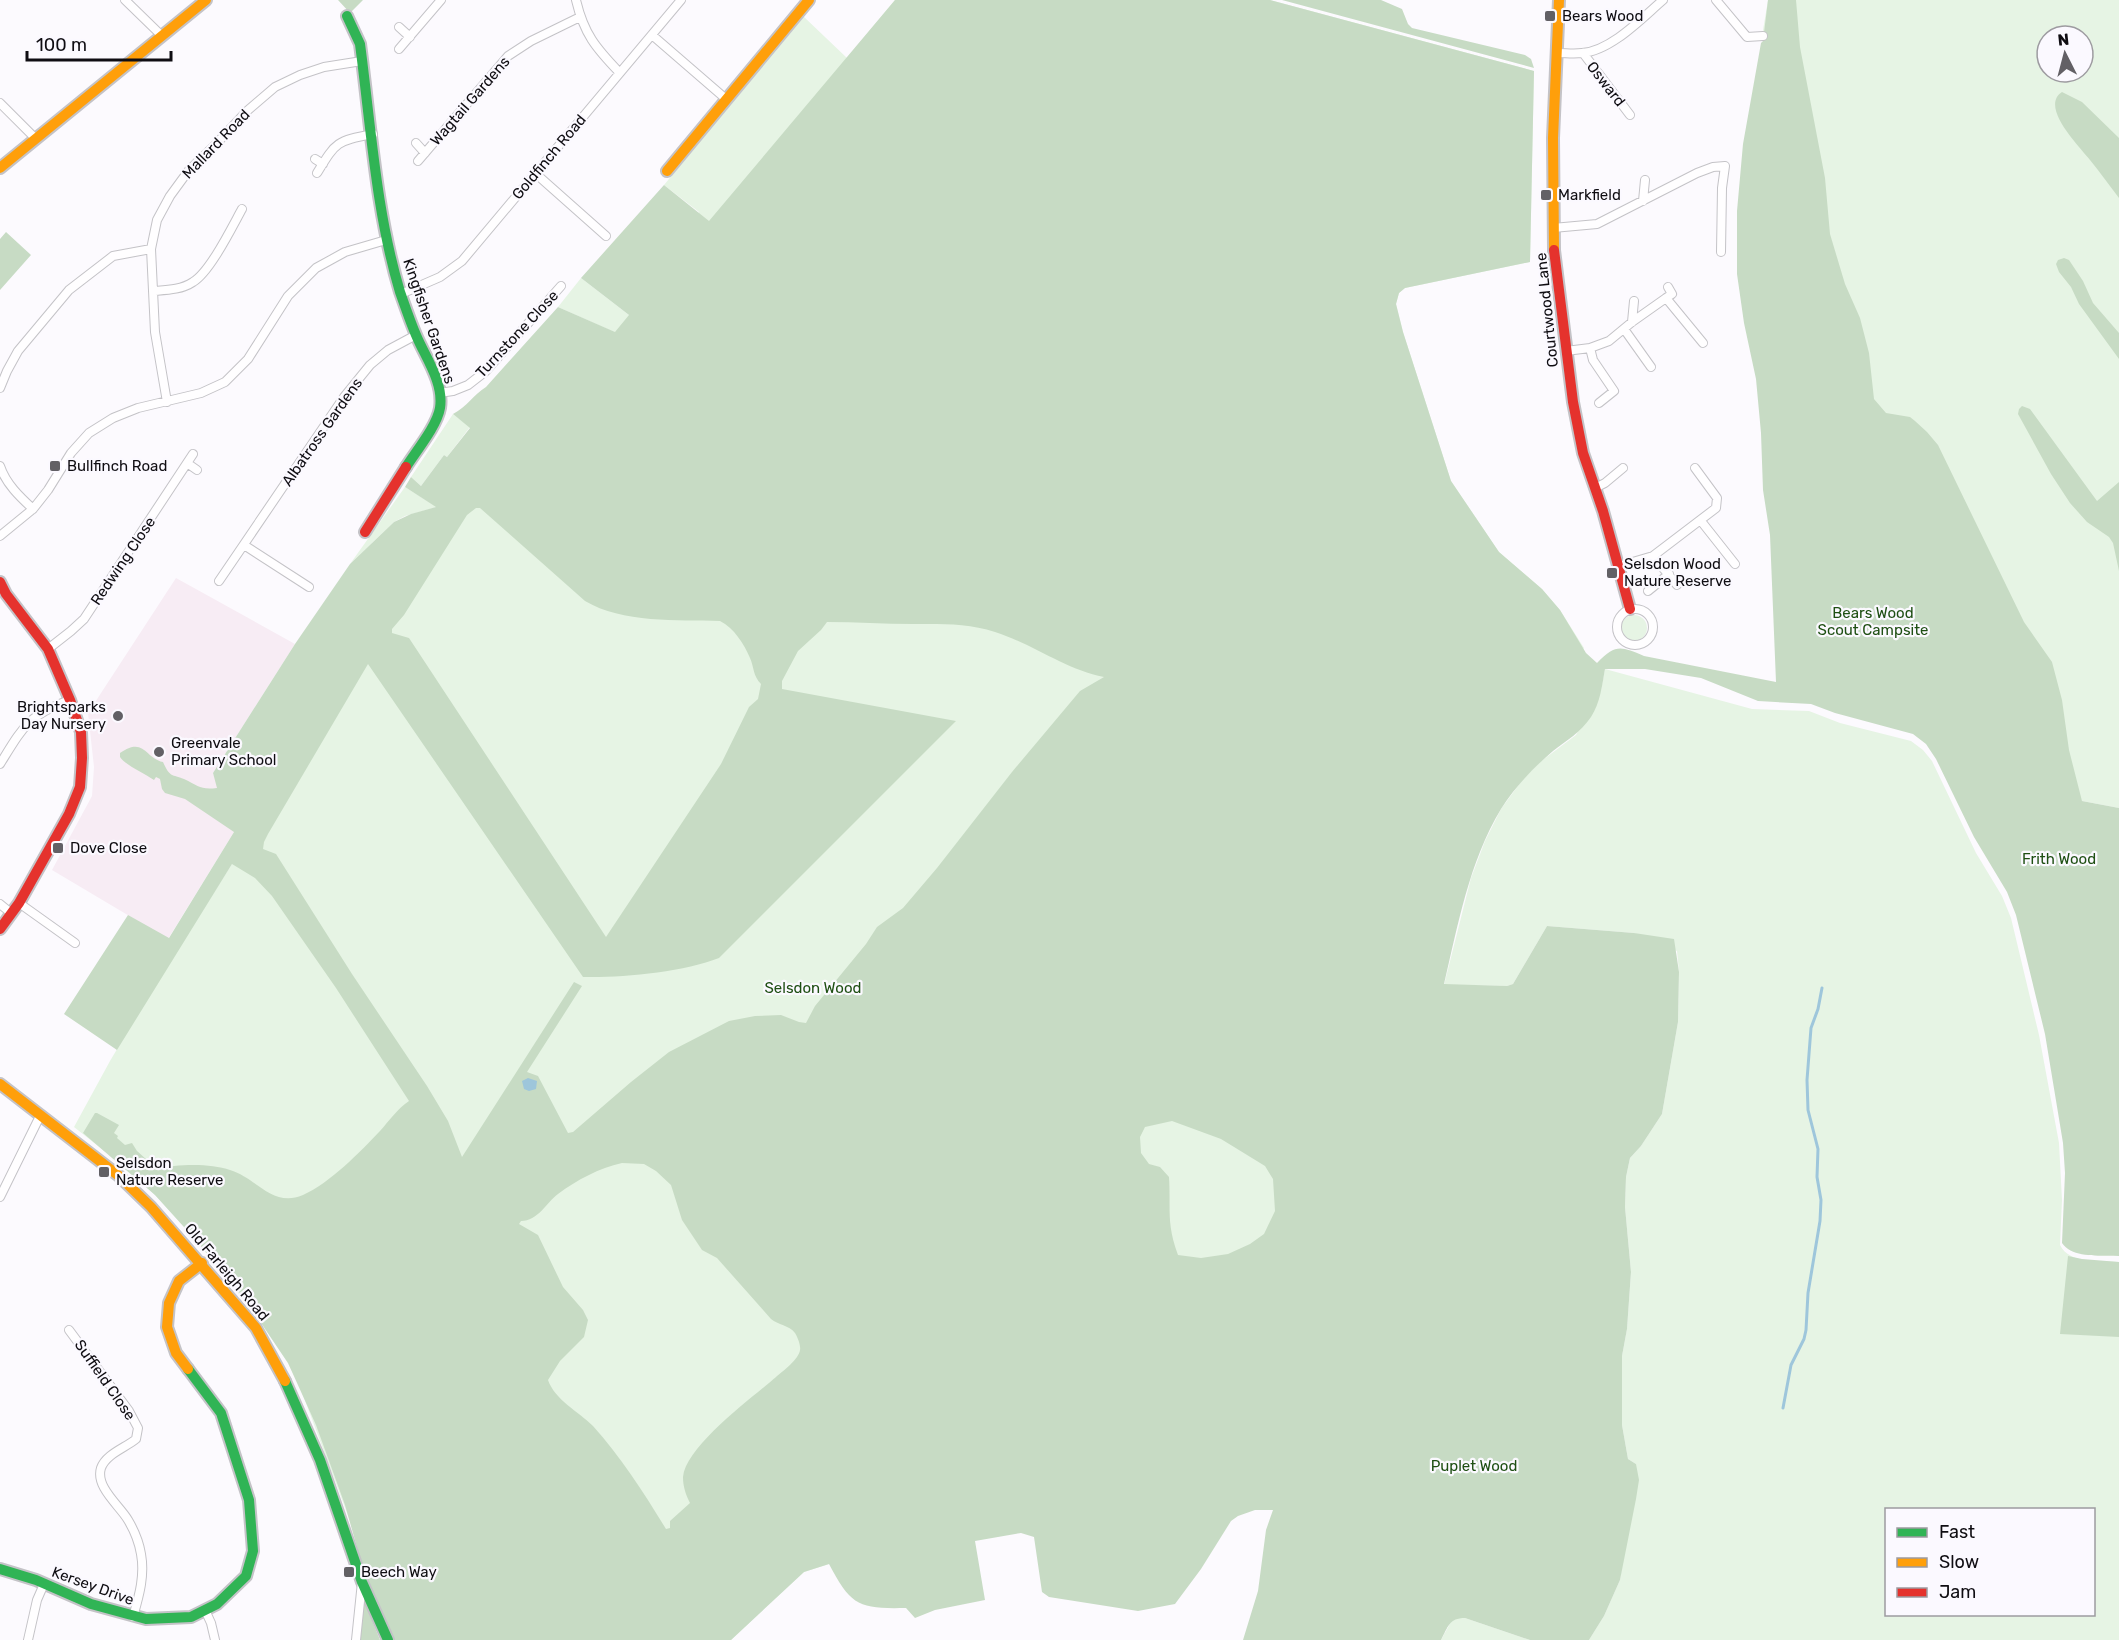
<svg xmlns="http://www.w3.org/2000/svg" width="2119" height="1640" font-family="Rubik,sans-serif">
	<rect width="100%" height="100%" fill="#fcfafe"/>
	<!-- education -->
	<path fill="#f7ecf4" d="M 176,578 L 295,644 L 213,773 L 234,832 L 168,939 L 52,870 L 92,796 L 94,767 L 88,713 Z"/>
	<!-- green -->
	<path fill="#e6f4e4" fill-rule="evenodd" d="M 895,0 L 1270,0 L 1534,71 L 1530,262 L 1405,288 L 1399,293 L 1396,304 L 1403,332 L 1451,481 L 1499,552 L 1542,589 L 1560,610 L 1584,648 L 1526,725 L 1335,1242 L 848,1558 L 804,1572 L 731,1640 L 350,1521 L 300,1387 L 288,1363 L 255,1314 L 194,1238 L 155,1195 L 132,1173 L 74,1127 L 110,1061 L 152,990 L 414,577 L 614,332 L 558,307 L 581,278 L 629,315 L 699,212 L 664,185 L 803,16 L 847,58 Z
		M 1768,0 L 2119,0 L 2119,808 L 2082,801 L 1881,428 L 1763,30 ZM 2047,36 L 2083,36 L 2083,72 L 2047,72 Z
		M 453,414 L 470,427 L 447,457 L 444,455 L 421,486 L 411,477 Z
		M 405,487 L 437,507 L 405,516 L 394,522 L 350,564 Z
		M1621 628a13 13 0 1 1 26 0a13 13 0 1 1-26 0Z
		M 1605,669 L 1752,709 L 1809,711 L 1840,723 L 1911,741 L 1923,750 L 1932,761 L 1976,853 L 2002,896 L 2011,918 L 2039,1035 L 2059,1143 L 2062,1200 L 2060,1245 C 2070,1265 2100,1260 2119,1262 L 2119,1640 L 1589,1640 L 1604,1616 L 1620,1580 L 1636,1464 L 1628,1459 L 1622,1425 L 1622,1356 L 1627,1329 L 1631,1272 L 1625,1207 L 1626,1177 L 1630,1158 L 1641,1146 L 1662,1114 L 1678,1022 L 1679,972 L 1677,951 L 1634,933 L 1547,926 L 1513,984 L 1507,986 L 1444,985 L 1471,878 L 1485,841 L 1501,809 L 1523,779 L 1540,762 L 1576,735 L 1601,690 ZM 1886,1510 L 2094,1510 L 2094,1614 L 1886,1614 Z
		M 1456,1618 L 1465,1618 L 1530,1640 L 1441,1640 L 1452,1620 Z"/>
	<!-- forest -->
	<path fill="#c7dbc4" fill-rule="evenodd" d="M 338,0 L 363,0 L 350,13 Z
		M 895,0 L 1270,0 L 1534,71 L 1530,262 L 1405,288 L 1399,293 L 1396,304 L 1403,332 L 1451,481 L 1499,552 L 1542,589 L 1560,610 L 1586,653 L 1597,663 C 1616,644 1620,646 1644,656 L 1776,682 L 1770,535 L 1763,490 L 1761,433 L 1756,379 L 1744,323 L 1737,274 L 1737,211 L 1743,144 L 1761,43 L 1763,41 L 1768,0 L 1796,0 L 1800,47 L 1825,178 L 1830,234 L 1845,284 L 1860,318 L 1869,353 L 1874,399 L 1886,413 L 1910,417 L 1915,421 L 1927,432 L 1938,445 L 2024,622 L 2052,662 L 2062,700 L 2069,750 L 2082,801 L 2119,808 L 2119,1256 C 2102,1255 2073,1259 2062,1243 L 2065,1173 L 2063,1143 L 2045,1034 L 2016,915 L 2007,892 L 1974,837 L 1936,759 L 1926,744 L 1913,734 L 1835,713 L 1811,704 L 1758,701 L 1701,678 L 1645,669 L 1605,669 C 1602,686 1600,703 1591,717 C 1581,732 1566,741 1553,751 C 1533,768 1515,787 1501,809 C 1469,862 1458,925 1444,984 L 1507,986 L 1513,984 L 1547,926 L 1634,933 L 1674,939 L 1679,972 L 1678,1022 L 1662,1114 L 1641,1146 L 1630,1158 L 1626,1177 L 1625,1207 L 1631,1272 L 1627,1329 L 1622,1356 L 1622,1425 L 1628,1459 L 1636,1464 L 1639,1480 L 1636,1499 L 1620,1580 L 1604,1616 L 1589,1640 L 1530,1640 L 1465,1618 C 1449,1618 1448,1627 1441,1640 L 1243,1640 L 1258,1591 L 1266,1530 L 1273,1510 L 1255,1510 L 1238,1516 L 1231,1521 L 1201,1569 L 1175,1604 L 1138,1611 L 1049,1597 L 1042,1592 L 1034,1537 L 1021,1533 L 975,1541 L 985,1600 L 935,1610 L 915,1618 L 906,1608 C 859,1609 851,1606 829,1564 L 804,1572 L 731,1640 L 394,1640 L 366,1579 L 345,1505 L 316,1425 L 288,1363 L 245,1299 L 194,1238 L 155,1195 L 83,1133 L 95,1113 L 97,1113 L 119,1125 L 114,1133 L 118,1136 L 117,1138 L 125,1145 L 132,1143 L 137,1151 L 157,1169 C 177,1164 210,1163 230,1170 C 257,1178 272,1208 303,1195 C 330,1183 360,1152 380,1131 C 389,1121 398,1108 409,1101 L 336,988 L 272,896 L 255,878 L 232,864 L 117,1050 L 64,1014 L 128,915 L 169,938 L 234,832 L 185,799 L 165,793 L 162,789 L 160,779 L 156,777 L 154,780 C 144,773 125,765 120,757 L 120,753 C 144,736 145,758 163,762 C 170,778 172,774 184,779 C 199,786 200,790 217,788 L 213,773 L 295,644 L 350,564 L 394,522 L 411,514 L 436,507 L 405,487 L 411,477 L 421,486 L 444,455 L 447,457 L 470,428 L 453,414 C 467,407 474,394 486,387 L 558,307 L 615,332 L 629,315 L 581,278 L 664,185 L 709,221 ZM 476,508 L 480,508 L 585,601 C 622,623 678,620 720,621 C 734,628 744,644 750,658 C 754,667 753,676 761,684 L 758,699 L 749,707 L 721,764 L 606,937 L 409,638 L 392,633 L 392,629 L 404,615 L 467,515 ZM 827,622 C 856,622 884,624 913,624 C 941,624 968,623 995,632 C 1033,644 1066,670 1104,677 L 1080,691 L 1012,772 L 937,868 L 903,908 L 877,927 L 866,944 L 815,1006 L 806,1023 L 799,1022 L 781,1015 L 755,1016 L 729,1021 L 669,1052 L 631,1082 L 573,1132 L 568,1133 L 538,1076 L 527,1072 L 582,986 L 574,982 L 462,1157 L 448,1121 L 427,1086 L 352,974 L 276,854 L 263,849 L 264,842 L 268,834 L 368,664 L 583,977 C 621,978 684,972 719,958 L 956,721 L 782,689 L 782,681 L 798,651 L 821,630 ZM 1172,1121 L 1221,1139 L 1265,1166 L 1273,1179 L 1275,1211 L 1264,1234 L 1250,1244 L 1228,1254 L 1201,1258 L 1178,1255 C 1166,1223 1171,1209 1169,1177 L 1160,1167 L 1149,1164 L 1141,1153 L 1140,1137 L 1145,1127 ZM 622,1163 L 644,1164 L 656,1171 L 671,1185 L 682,1220 L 702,1250 L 717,1258 L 771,1319 C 778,1325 789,1325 795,1333 C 797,1336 801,1345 800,1350 C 799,1359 783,1371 776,1377 C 752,1398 686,1446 683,1477 C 683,1487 686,1495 690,1503 L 670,1521 L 670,1528 L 666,1529 C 644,1493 621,1457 593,1426 C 578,1411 555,1400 548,1380 L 560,1361 L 584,1337 L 588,1320 L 583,1310 L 563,1287 L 538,1235 L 519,1224 L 521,1221 C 538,1221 546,1203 558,1194 C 577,1180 599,1168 622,1163 Z
		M 1282,0 L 1381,0 L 1402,9 L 1408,24 L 1412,28 L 1525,55 L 1531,59 L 1534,68 Z
		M 2062,92 L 2082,102 L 2119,138 L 2119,198 C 2109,185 2100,172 2090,160 C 2080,147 2039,107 2062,92 Z
		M 6,232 L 31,255 L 0,290 L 0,239 Z
		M 2064,258 L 2069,260 L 2083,281 L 2093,303 L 2119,333 L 2119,359 L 2079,304 L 2071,287 L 2059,272 L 2056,264 L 2058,260 Z
		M 2022,406 L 2030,409 L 2097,501 L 2119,482 L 2119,571 L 2113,543 L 2109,537 L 2087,522 L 2070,503 L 2051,474 L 2018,414 L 2019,409 Z
		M 2068,1256 L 2082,1259 L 2119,1262 L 2119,1337 L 2060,1334 Z
		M 364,1601 L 378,1635 L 380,1640 L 360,1640 Z"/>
	<!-- water -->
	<path fill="#9ec6db" d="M 528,1078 L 537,1081 L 536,1089 L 529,1091 L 524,1089 L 522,1081 Z"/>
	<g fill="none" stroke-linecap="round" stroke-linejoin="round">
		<!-- stream -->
		<path stroke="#9ec6db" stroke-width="3" d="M 1783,1408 L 1791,1365 L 1804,1339 L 1806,1330 L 1808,1293 L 1820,1221 L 1821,1200 L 1817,1177 L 1818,1149 L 1808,1110 L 1807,1080 L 1811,1028 L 1818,1009 L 1822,988"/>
		<!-- street casing -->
		<g stroke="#c4c3c7" stroke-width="10">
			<path id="street" d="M 125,0 L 161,35
				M 576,0 C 584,34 596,48 619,72
				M 1716,0 L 1747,37 L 1763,36
				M 399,27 L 410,37
				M 652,35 L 726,99
				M 399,49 L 441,0
				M 1558,53 C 1566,53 1574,54 1582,53 C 1611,51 1642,18 1663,0
				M 1583,53 L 1630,115
				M 0,103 L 36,139
				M 416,143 L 425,153
				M 315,159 L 323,164
				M 418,161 L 508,56 L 531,41 L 580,17
				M 317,173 C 336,142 336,141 373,134
				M 535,173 L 606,236
				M 1643,201 L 1645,180
				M 1553,228 L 1597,224 L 1697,173 L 1713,167 L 1725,166 L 1722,188 L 1721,252
				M 153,291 C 166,290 181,290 193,282 C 210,272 232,227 242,209
				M 401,294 L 440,277 L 462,261 L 681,0
				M 1666,298 L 1672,294 L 1668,287
				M 1632,322 L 1634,301
				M 1624,329 L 1651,367
				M 1590,348 L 1593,360 L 1614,391 L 1599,403
				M 1566,351 L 1590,348 L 1609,341 L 1632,322 L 1666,298 L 1703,343
				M 0,388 L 7,371 L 18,351 L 69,290 L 113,256 L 151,249
				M 439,393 L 453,391 L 468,385 L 486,371 L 561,286
				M 167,402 L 155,332 L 151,249 L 157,220 L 170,196 L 189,170 L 217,143 L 247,111 L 275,87 L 300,75 L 324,67 L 362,61
				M 187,463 L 197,470
				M 0,466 C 6,484 20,497 33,509
				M 1595,488 L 1605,483 L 1623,468
				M 1701,521 L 1735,564
				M 0,536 L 33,509 L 48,490 L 71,453 L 89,433 L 113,418 L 138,408 L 201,393 L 225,382 L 248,359 L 288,296 L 316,268 L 345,252 L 386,240
				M 244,545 L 309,587
				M 1653,556 L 1677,585
				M 1619,566 L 1653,556 L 1716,508 L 1717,498 L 1695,468
				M 219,581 L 344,397 L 370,365 L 388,350 L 416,335
				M 1648,591 L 1669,574
				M1617 627a18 18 0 1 1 36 0a18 18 0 1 1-36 0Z
				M 48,649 L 71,631 L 84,619 L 193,454
				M 0,764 C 23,727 28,715 70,700
				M 19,903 L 75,943
				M 0,904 L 11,913
				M 0,1197 L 40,1116
				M 69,1330 L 129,1411 L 138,1428 L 136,1439 C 125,1448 106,1454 101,1468 C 95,1487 120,1506 128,1520 C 134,1530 139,1542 141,1554 C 145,1576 139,1596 133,1617
				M 205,1610 L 211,1623 L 215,1640
				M 28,1640 L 37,1600 L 44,1584
				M 356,1640 L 362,1582"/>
		</g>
		<!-- fast casing -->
		<g stroke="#c4c3c7" stroke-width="14">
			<path id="fast" d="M 347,16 L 360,44 C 371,127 376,212 400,292 C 405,306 410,321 416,335 C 425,357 444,382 440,408 C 437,426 416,451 406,467
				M 285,1381 L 320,1460 L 362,1582 L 388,1640
				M 0,1569 L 36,1580 L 91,1604 L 146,1619 L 191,1617 L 217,1604 L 246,1576 L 253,1551 L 249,1500 L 221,1413 L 188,1369"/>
		</g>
		<!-- slow casing -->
		<g stroke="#c4c3c7" stroke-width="14">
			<path id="slow" d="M 0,168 L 206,0
				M 667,171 L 809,0
				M 1554,250 L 1553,138 L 1559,0
				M 0,1084 L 119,1176 L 151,1207 L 256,1328 L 285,1381
				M 188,1369 L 176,1353 L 167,1327 L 169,1303 L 179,1281 L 202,1263"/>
		</g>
		<!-- jam casing -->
		<g stroke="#c4c3c7" stroke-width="14">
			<path id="jam" d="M 1554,250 L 1573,402 L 1583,453 L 1603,511 L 1630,609
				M 365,532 L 406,467
				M 0,582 L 6,594 L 48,649 L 70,700 L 81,732 L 82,758 L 80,787 L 69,814 L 19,903 L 0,929"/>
		</g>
		<!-- street -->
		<use href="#street" stroke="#fffeff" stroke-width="8"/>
		<!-- fast -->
		<use href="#fast" stroke="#30b455" stroke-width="10"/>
		<!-- slow -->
		<use href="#slow" stroke="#ff9f0a" stroke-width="10"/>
		<!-- jam -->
		<use href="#jam" stroke="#e5322d" stroke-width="10"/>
	</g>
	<!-- markers -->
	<g fill="#626065" stroke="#fbf9ff" stroke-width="2">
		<rect x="1544" y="10" width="12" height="12" rx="3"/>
		<rect x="1540" y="189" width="12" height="12" rx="3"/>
		<rect x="49" y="460" width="12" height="12" rx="3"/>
		<rect x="1606" y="567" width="12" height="12" rx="3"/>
		<circle cx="118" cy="716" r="6"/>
		<circle cx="159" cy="752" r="6"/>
		<rect x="52" y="842" width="12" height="12" rx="3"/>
		<rect x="98" y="1166" width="12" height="12" rx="3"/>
		<rect x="343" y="1566" width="12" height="12" rx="3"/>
	</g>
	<g text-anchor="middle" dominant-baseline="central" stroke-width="4.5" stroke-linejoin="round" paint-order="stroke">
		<!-- poi labels -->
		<g font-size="15" fill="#0f0d12" stroke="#fbf9ff" text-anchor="start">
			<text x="1562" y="16">Bears Wood</text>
			<text x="1558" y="195">Markfield</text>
			<text x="67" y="466">Bullfinch Road</text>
			<text x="1624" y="564">Selsdon Wood<tspan x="1624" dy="17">Nature Reserve</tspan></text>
			<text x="106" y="707" text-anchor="end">Brightsparks<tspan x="106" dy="17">Day Nursery</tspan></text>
			<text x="171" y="743">Greenvale<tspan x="171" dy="17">Primary School</tspan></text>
			<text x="70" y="848">Dove Close</text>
			<text x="116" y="1163">Selsdon<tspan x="116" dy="17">Nature Reserve</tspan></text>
			<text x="361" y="1572">Beech Way</text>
		</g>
		<!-- street labels -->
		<g font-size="15" fill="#0f0d12" stroke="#fbf9ff">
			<text transform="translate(1606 84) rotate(52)">Osward</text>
			<text transform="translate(470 101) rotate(-49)">Wagtail Gardens</text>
			<text transform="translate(216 144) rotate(-46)">Mallard Road</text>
			<text transform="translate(549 157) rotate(-50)">Goldfinch Road</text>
			<text transform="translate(1547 310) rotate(-96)">Courtwood Lane</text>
			<text transform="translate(429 321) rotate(71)">Kingfisher Gardens</text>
			<text transform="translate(517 334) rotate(-47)">Turnstone Close</text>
			<text transform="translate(322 432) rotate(-55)">Albatross Gardens</text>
			<text transform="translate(123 561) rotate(-56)">Redwing Close</text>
			<text transform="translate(227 1272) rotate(50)">Old Farleigh Road</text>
			<text transform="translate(105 1380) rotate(55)">Suffield Close</text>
			<text transform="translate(93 1586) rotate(20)">Kersey Drive</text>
		</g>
		<!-- park labels -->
		<g font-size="15" fill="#1e4f13" stroke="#fbf9ff">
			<text x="1873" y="613">Bears Wood<tspan x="1873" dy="17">Scout Campsite</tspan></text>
			<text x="2059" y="859">Frith Wood</text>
			<text x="813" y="988">Selsdon Wood</text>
			<text x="1474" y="1466">Puplet Wood</text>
		</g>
	</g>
	<!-- legend -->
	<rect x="1885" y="1508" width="210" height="108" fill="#fbf9ff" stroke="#9d9ba0" stroke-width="1.5"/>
	<rect x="1897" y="1528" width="30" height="9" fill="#30b455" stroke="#9d9ba0" stroke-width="1.5"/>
	<text x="1939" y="1538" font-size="18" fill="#0f0d12">Fast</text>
	<rect x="1897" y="1558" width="30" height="9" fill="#ff9f0a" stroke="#9d9ba0" stroke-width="1.5"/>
	<text x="1939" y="1568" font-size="18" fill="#0f0d12">Slow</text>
	<rect x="1897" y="1588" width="30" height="9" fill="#e5322d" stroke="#9d9ba0" stroke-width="1.5"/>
	<text x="1939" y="1598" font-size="18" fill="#0f0d12">Jam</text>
	<!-- north arrow -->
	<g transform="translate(2065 54) rotate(354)"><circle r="28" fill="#fbf9ff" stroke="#9d9ba0" stroke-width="1.5"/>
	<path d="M0-4.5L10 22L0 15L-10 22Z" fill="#626065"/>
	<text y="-9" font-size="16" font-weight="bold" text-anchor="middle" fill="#0f0d12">N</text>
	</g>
	<!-- scale -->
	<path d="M27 51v9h144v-9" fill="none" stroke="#0f0d12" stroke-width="3"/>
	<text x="36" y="51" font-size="18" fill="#0f0d12" stroke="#fbf9ff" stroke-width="4.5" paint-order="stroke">100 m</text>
</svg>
